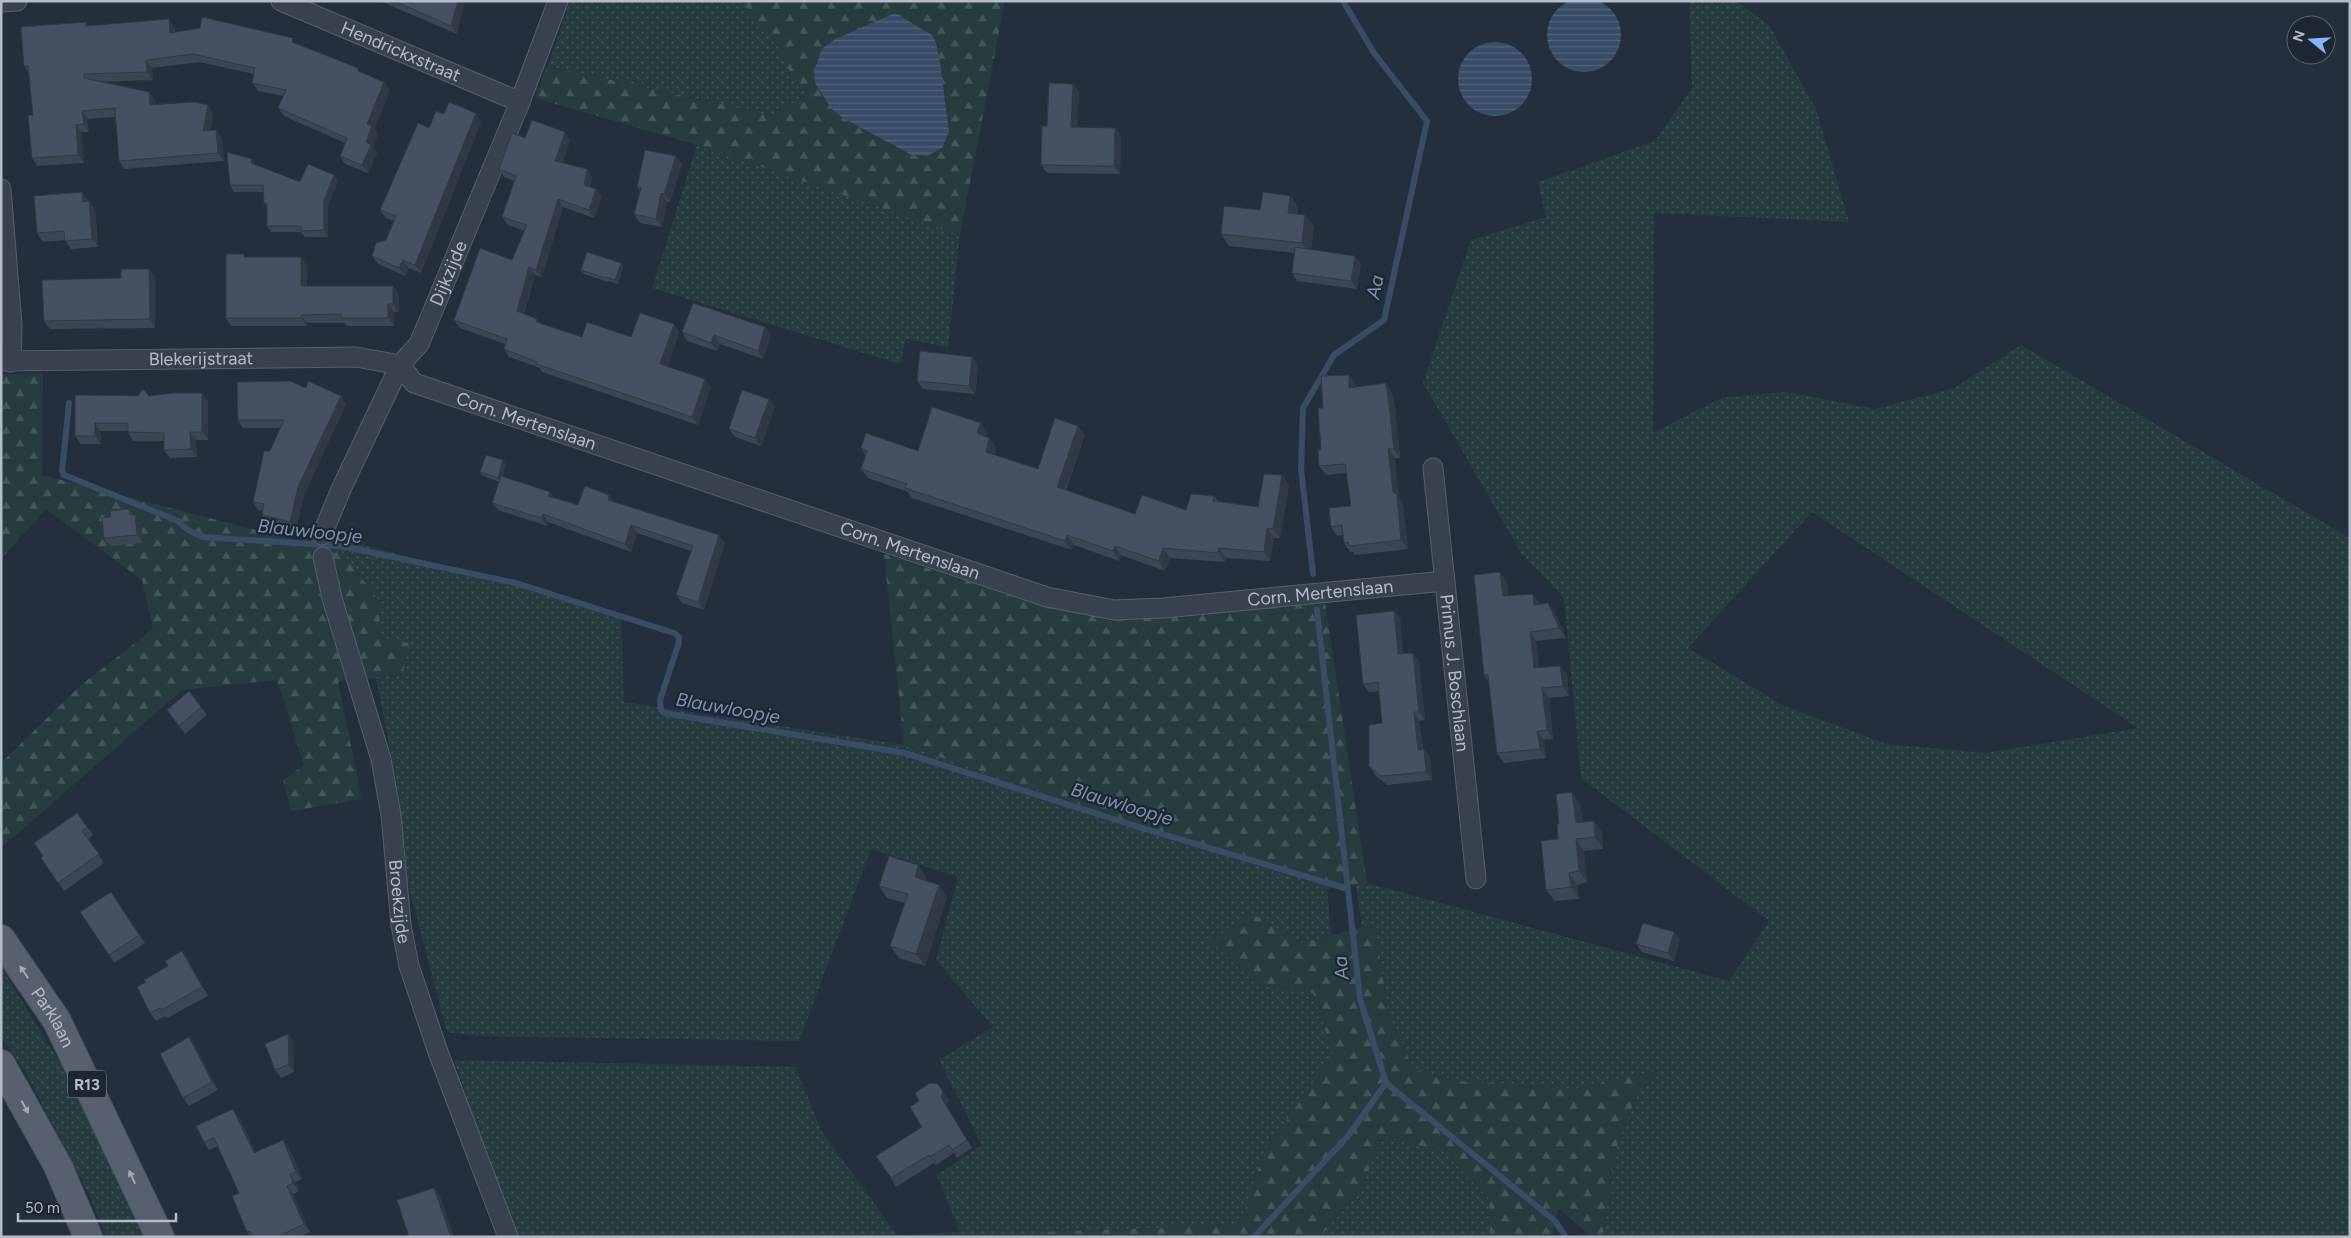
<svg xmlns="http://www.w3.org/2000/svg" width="2351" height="1238" font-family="Figtree,sans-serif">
	<defs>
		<pattern id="grass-dots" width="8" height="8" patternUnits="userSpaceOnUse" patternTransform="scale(1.25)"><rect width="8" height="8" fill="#263c3f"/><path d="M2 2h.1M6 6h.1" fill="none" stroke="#435659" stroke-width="1.8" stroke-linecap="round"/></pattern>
		<pattern id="forest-firs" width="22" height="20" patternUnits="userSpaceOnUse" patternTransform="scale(1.25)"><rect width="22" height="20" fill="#263c3f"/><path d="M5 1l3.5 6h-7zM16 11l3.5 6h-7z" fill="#435659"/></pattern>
		<pattern id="water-rules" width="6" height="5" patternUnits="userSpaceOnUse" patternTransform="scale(1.25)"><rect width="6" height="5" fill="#394c67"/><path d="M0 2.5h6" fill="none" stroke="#53647b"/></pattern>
	</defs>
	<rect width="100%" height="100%" fill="#242f3e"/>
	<!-- grass -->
	<path fill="url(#grass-dots)" fill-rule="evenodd" d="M 570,1 L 740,1 L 773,36 L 789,70 L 808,93 L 774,116 L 548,66 Z
		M 1689,1 L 1736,1 L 1769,25 L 1816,109 L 1849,222 L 1654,213 L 1653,433 L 1721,398 L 1786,392 L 1875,409 L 1954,388 L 2021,345 L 2350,538 L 2350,1237 L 1602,1237 L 1615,1151 L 1635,1099 L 1657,1071 L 1577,1089 L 1456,1081 L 1413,1068 L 1388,1013 L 1375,925 L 1362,928 L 1356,884 L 1367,883 L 1729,981 L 1769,921 L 1581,778 L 1564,598 L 1522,554 L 1423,383 L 1471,240 L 1546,217 L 1538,182 L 1655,141 L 1692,88 ZM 1812,512 L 2138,728 L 1986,753 L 1887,744 L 1784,706 L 1688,648 Z
		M 697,145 L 960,235 L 948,347 L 906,339 L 900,364 L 652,288 Z
		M 329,536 L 621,613 L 624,702 L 904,745 L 1327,889 L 1331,935 L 1301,943 L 1249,912 L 1257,985 L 1313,993 L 1333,1054 L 1264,1152 L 1240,1225 L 1046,1232 L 1046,1237 L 516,1237 L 454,1060 L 796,1067 L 821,1130 L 897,1235 L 960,1232 L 937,1175 L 982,1145 L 939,1060 L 993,1027 L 936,960 L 958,877 L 871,849 L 799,1041 L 477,1036 L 447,1032 L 408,884 L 398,790 L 376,677 L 403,674 L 380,638 L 378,599 Z
		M 1,967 L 76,1089 L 148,1237 L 106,1237 L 89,1194 L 26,1073 L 1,1036 Z
		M 1382,1137 L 1443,1151 L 1489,1199 L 1490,1237 L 1320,1237 L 1361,1189 Z"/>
	<!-- forest -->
	<path fill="url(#forest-firs)" d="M 740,1 L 1005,1 L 960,235 L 697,145 L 535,98 L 547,66 L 774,116 L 808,93 L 789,70 L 773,36 Z
		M 1,374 L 43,374 L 42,475 L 295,540 L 329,536 L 378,599 L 381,638 L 409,643 L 403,674 L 338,682 L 362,799 L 291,811 L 283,780 L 304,765 L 277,680 L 182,690 L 1,848 L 1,763 L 80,686 L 153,629 L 142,580 L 46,509 L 1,559 Z
		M 884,554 L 1043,606 L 1110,619 L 1325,603 L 1367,883 L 1327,889 L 904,745 Z
		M 1249,912 L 1301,943 L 1375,924 L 1388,1013 L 1413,1068 L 1456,1081 L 1577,1089 L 1657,1071 L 1635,1099 L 1615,1151 L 1602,1237 L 1592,1237 L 1558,1208 L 1552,1237 L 1490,1237 L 1489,1199 L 1443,1151 L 1382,1137 L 1361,1189 L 1320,1237 L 1046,1237 L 1046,1232 L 1240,1225 L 1264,1152 L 1333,1054 L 1313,993 L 1257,985 L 1211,942 Z"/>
	<!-- water -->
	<path fill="url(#water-rules)" d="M1547 35a37 37 0 1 1 74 0a37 37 0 1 1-74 0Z
		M 895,13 L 932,35 L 936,43 L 940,62 L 949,132 L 942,148 L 927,156 L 910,154 L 843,118 L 831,108 L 815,83 L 814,72 L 822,49 L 835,39 Z
		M1458 79a37 37 0 1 1 74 0a37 37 0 1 1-74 0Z"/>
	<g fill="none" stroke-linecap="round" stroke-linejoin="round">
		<!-- stream -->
		<path stroke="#394c67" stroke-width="6" d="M 69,403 L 62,471 L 64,475 L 178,521 C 185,529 192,533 203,537 L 341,546 L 516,583 L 674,633 L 679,637 L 679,642 L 660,700 L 661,710 L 664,713 L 905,753 L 1142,828 L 1348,889
			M 1313,574 L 1301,469 L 1303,408 L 1334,355 L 1384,320 L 1427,121 L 1374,53 L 1343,1
			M 1317,610 L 1360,999 L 1386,1083 L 1555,1221 L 1566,1237
			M 1254,1237 L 1348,1136 L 1386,1083"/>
		<!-- minor casing -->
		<g stroke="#565f6c" stroke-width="21">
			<g id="minor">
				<path id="s1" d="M 281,1 L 520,102"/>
				<path d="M 1,2 L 17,1"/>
				<path d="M 1,189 L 12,325 L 11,362"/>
				<path id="s2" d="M 1,361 L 356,357 L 400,365 L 414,383 L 1047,597 L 1114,610 L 1164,608 L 1445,581"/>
				<path id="s3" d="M 1433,468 L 1476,879"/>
				<path id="s4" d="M 322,535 L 342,487 L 400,365 L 419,344 L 520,102 L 558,1"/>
				<path id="s5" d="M 323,557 L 332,598 L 381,759 L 391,815 L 401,925 L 409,966 L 438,1052 L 508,1237"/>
			</g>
		</g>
		<!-- primary casing -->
		<g stroke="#414a57" stroke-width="30">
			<g id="primary">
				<path id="s6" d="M 1,939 L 57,1021 L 160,1237"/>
				<path d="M 1,1064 L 58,1166 L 88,1237"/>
			</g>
		</g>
		<!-- minor -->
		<use href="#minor" stroke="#38414e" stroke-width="19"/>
		<!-- primary -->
		<use href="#primary" stroke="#56606e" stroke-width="28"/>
	</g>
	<!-- wall -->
	<path fill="#3b4654" d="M 380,1 L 465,1 L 457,34 Z
		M 86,22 L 88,26 L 174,27 L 175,32 L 297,44 L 361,73 L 390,90 L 374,129 L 378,134 L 373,147 L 377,153 L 368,173 L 345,164 L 340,156 L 345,143 L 284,116 L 278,108 L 283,96 L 258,91 L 252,83 L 254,74 L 199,62 L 152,68 L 153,80 L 100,82 L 149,92 L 155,100 L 155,105 L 213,113 L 210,131 L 216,130 L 222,138 L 224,161 L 124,169 L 119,161 L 115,117 L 87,119 L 89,132 L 81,132 L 84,163 L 37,166 L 32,158 L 33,115 L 29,74 L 24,66 Z
		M 1073,84 L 1079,92 L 1077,127 L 1115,128 L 1121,136 L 1120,174 L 1047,173 L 1041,165 L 1047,126 Z
		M 444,114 L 481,122 L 421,273 L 409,268 L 405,276 L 378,264 L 372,256 L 386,240 L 394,221 L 386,218 L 380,210 L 429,128 Z
		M 525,138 L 570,140 L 563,163 L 587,169 L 592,177 L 590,187 L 596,189 L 602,197 L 594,218 L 563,207 L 542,277 L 535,275 L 524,314 L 541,324 L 582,337 L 631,337 L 679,332 L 668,367 L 711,387 L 698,425 L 542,372 L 540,368 L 509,357 L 504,349 L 505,344 L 460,328 L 454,320 L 512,260 L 525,231 L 508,225 L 502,217 L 514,181 L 504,177 L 499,169 Z
		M 676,156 L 682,164 L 670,202 L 667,202 L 662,227 L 640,223 L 634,214 L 640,191 L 637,187 Z
		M 256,165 L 300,182 L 338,181 L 328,206 L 328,237 L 305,237 L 301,232 L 271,232 L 267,226 L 267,207 L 264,203 L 263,192 L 234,192 L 230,185 Z
		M 82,192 L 88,201 L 89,201 L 95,210 L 98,247 L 71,249 L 65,240 L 43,242 L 37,233 Z
		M 1290,196 L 1298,208 L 1298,214 L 1305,215 L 1314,227 L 1311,250 L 1355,256 L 1361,264 L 1357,289 L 1297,281 L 1292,273 L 1295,253 L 1229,246 L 1221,234 L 1260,210 Z
		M 246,257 L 307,266 L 307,286 L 399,294 L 399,312 L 394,312 L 394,326 L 347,326 L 345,323 L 307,323 L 307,326 L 231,326 L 226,318 Z
		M 621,263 L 623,267 L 618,284 L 608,281 L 608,282 L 584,274 L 581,270 Z
		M 149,269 L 155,277 L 155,328 L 50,329 L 44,321 L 121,278 Z
		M 765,327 L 771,335 L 763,359 L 720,344 L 717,351 L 687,341 L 682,332 Z
		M 972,357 L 978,365 L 975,394 L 923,389 L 917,381 Z
		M 1386,383 L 1392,393 L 1395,406 L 1400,458 L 1395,458 L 1399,498 L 1403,504 L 1408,549 L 1355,555 L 1353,552 L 1350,552 L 1344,543 L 1343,535 L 1337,536 L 1331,527 L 1351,506 L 1346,473 L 1326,475 L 1319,466 L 1321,450 L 1323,408 L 1356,384 L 1356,387 Z
		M 306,388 L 346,404 L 304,495 L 296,529 L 267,523 L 262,515 L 263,511 L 258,510 L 253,502 L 270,451 L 280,428 L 243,428 L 238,420 Z
		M 75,395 L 149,396 L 208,401 L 208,440 L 196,440 L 197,457 L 170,458 L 164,450 L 164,441 L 133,441 L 128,432 L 128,431 L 100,431 L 101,444 L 81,444 L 75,436 Z
		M 775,407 L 761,446 L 735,437 L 729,429 Z
		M 981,423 L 987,433 L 986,437 L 996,447 L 994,455 L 1038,469 L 1085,435 L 1066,490 L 1135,514 L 1186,510 L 1214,496 L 1218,501 L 1258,507 L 1289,485 L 1280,538 L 1274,538 L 1270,561 L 1226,558 L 1225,562 L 1170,558 L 1165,571 L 1121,555 L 1119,561 L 1074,545 L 1072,550 L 912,498 L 908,492 L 868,478 L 861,469 L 865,455 L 861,448 L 918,451 Z
		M 503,460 L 506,465 L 502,477 L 550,492 L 554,498 L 578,505 L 609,495 L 614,502 L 725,543 L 704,610 L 682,603 L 676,595 L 691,551 L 637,533 L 631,552 L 548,522 L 547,526 L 498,510 L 492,503 L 500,482 L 483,476 L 480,472 Z
		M 129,509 L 133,515 L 135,515 L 141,523 L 143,543 L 110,546 L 104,538 L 111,517 Z
		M 1507,582 L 1508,596 L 1533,594 L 1539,603 L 1540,605 L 1555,613 L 1566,638 L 1536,641 L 1539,667 L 1560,666 L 1567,675 L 1569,696 L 1549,698 L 1553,739 L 1544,740 L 1546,758 L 1504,763 L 1497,753 L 1489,682 L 1484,675 Z
		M 1394,611 L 1400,619 L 1403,654 L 1419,661 L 1425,720 L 1419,721 L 1423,749 L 1430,757 L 1432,780 L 1387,785 L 1375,775 L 1369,766 L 1382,723 L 1379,691 L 1369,692 L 1363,684 Z
		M 201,707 L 207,715 L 185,734 L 167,710 Z
		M 1580,804 L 1583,822 L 1602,832 L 1603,849 L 1584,851 L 1587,882 L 1577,885 L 1579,899 L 1555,901 L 1546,890 L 1558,839 L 1559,824 Z
		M 77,813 L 93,835 L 88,839 L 104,863 L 64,891 L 41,858 L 43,856 Z
		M 926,877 L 926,880 L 939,885 L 947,897 L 925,966 L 899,958 L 890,946 L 905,903 L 887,898 L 879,886 Z
		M 111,892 L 145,943 L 114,963 L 109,955 Z
		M 1680,940 L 1674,961 L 1642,952 L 1636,944 Z
		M 182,951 L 188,960 L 208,996 L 167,1018 L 165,1016 L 156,1021 L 150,1013 L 146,982 L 168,966 Z
		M 294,1042 L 294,1072 L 281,1078 L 275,1070 Z
		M 195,1046 L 218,1090 L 189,1106 L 183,1098 Z
		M 938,1084 L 949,1100 L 946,1106 L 972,1148 L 957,1158 L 954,1153 L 936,1165 L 934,1163 L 896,1187 L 891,1178 L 922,1127 L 919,1101 Z
		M 239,1117 L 256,1153 L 283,1140 L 289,1148 L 302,1179 L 295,1182 L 299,1191 L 293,1194 L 310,1232 L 300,1237 L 251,1237 L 247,1232 L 239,1193 L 218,1146 L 209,1150 L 204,1142 Z"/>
	<!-- shaded-wall -->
	<path fill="#303945" d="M 458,1 L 465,1 L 457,34 L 451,26 Z
		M 169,19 L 174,27 L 175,41 L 170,33 Z
		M 146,60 L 152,68 L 153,80 L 147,72 Z
		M 384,82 L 390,90 L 374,129 L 378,134 L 373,147 L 377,153 L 368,173 L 362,165 L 366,142 L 367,124 Z
		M 1073,84 L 1079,92 L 1077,135 L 1071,127 Z
		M 149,92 L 155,100 L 156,113 L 150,105 Z
		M 208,105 L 213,113 L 209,139 L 203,131 Z
		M 82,111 L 87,119 L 89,132 L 84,124 Z
		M 476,113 L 481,122 L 421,273 L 415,265 Z
		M 76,125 L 81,132 L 84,163 L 78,155 Z
		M 1115,128 L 1121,136 L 1120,174 L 1114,166 Z
		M 216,130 L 222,138 L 224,161 L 218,153 Z
		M 565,132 L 570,140 L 561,169 L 555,161 Z
		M 676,156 L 682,164 L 670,202 L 664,194 Z
		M 252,159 L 256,165 L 255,170 L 251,163 Z
		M 587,169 L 592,177 L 589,193 L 584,185 Z
		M 334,175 L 338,181 L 328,206 L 328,237 L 324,230 L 324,200 Z
		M 596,189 L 602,197 L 594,218 L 589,210 Z
		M 82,192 L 87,200 L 88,210 L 83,202 Z
		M 661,193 L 667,202 L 662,227 L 656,219 Z
		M 1290,196 L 1298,208 L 1296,225 L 1288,213 Z
		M 558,199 L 563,207 L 542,277 L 536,270 Z
		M 89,201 L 95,210 L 98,247 L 92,239 Z
		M 1305,215 L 1314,227 L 1311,255 L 1302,243 Z
		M 1355,256 L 1361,264 L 1357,289 L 1351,281 Z
		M 301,257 L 307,266 L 307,294 L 301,286 Z
		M 403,260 L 409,268 L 405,276 L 399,268 Z
		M 621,263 L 623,267 L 618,284 L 615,280 Z
		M 529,267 L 535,275 L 522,319 L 517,311 Z
		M 149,269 L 155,277 L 155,328 L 150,319 Z
		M 393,286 L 399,294 L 399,312 L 393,304 Z
		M 388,304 L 394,312 L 394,326 L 388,318 Z
		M 301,315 L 307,323 L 307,326 L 301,318 Z
		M 537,319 L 543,327 L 536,322 Z
		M 674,324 L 679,332 L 666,372 L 660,364 Z
		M 765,327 L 771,335 L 763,359 L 758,351 Z
		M 714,335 L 720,344 L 717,351 L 711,343 Z
		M 972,357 L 978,365 L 975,394 L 969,386 Z
		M 1349,375 L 1356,384 L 1356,397 L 1349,388 Z
		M 705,379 L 711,387 L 698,425 L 692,417 Z
		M 1386,383 L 1392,393 L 1395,406 L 1400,458 L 1394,449 Z
		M 202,393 L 208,401 L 208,440 L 202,432 Z
		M 341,396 L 346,404 L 304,495 L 296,529 L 290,522 L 298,487 Z
		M 769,399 L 775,407 L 761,446 L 755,438 Z
		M 95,423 L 100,431 L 101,444 L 95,436 Z
		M 981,423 L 987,433 L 984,443 L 977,433 Z
		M 1078,426 L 1085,435 L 1063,496 L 1057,487 Z
		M 190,432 L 196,440 L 197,457 L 191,449 Z
		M 989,438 L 996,447 L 993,462 L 986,452 Z
		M 1388,449 L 1395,458 L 1399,498 L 1403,504 L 1408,549 L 1401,540 L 1393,492 Z
		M 503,460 L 506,465 L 501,482 L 498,478 Z
		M 1282,475 L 1289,485 L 1280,538 L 1273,529 Z
		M 550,492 L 555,500 L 548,496 Z
		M 609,495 L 615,503 L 608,500 Z
		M 543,514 L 548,522 L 547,526 L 541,518 Z
		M 135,515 L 141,523 L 143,543 L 137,535 Z
		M 631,525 L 637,533 L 631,552 L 625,544 Z
		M 1267,528 L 1274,538 L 1270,561 L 1264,552 Z
		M 719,535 L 725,543 L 704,610 L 698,602 Z
		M 1067,535 L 1074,545 L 1072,550 L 1065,541 Z
		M 1115,546 L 1121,555 L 1119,561 L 1113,551 Z
		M 1163,548 L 1170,558 L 1165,571 L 1159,561 Z
		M 1219,548 L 1226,558 L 1225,562 L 1218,553 Z
		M 1500,572 L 1507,582 L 1509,606 L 1503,596 Z
		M 1533,594 L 1539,603 L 1540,615 L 1534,605 Z
		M 1548,603 L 1555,613 L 1566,638 L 1559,628 Z
		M 1394,611 L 1400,619 L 1404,662 L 1398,654 Z
		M 1530,632 L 1536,641 L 1540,677 L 1534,668 Z
		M 1413,653 L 1419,661 L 1425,720 L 1419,712 Z
		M 1560,666 L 1567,675 L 1569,696 L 1563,686 Z
		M 1542,688 L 1549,698 L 1553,739 L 1547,730 Z
		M 1414,712 L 1419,721 L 1423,758 L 1418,750 Z
		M 1537,731 L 1544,740 L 1546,758 L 1540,749 Z
		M 1424,749 L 1430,757 L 1432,780 L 1426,772 Z
		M 1572,792 L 1580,804 L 1584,834 L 1576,823 Z
		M 1594,821 L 1602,832 L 1603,849 L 1595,837 Z
		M 1576,839 L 1584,851 L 1587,882 L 1579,871 Z
		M 918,865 L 926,877 L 923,889 L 915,877 Z
		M 1569,873 L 1577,885 L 1579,899 L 1571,887 Z
		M 939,885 L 947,897 L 925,966 L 916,954 Z
		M 1674,932 L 1680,940 L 1674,961 L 1668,953 Z
		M 182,951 L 188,960 L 208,996 L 202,987 Z
		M 288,1034 L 294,1042 L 294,1072 L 289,1064 Z
		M 189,1037 L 195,1046 L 218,1090 L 212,1082 Z
		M 938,1084 L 949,1100 L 946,1106 L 972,1148 L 941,1097 Z
		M 233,1109 L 239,1117 L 260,1161 L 254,1153 Z
		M 283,1140 L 289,1148 L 302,1179 L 296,1172 Z
		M 290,1174 L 295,1182 L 299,1191 L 293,1183 Z
		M 287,1186 L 293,1194 L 310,1232 L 304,1224 Z
		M 434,1188 L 440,1196 L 454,1237 L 451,1237 Z"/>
	<!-- building -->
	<path fill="#455162" stroke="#303945" d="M 394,1 L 458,1 L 451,26 Z
		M 202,17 L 293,38 L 292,42 L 358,68 L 358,71 L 384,82 L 367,124 L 372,126 L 366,142 L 371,145 L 362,165 L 340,156 L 347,138 L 278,108 L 286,90 L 252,83 L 255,68 L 193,54 L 146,60 L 147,72 L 84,74 L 84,78 L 149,92 L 150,105 L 194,102 L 208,105 L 203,131 L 216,130 L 218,153 L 119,161 L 115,108 L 82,111 L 84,124 L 76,125 L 78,155 L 32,158 L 28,115 L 33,115 L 28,66 L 24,66 L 21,27 L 86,22 L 86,26 L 169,19 L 170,33 L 200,28 Z
		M 1049,83 L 1073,84 L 1071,127 L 1115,128 L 1114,166 L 1041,165 L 1042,126 L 1047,126 Z
		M 449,102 L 476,113 L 415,265 L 403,260 L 399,268 L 372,256 L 376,243 L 386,240 L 396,216 L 380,210 L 418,123 L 429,128 L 436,111 L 444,114 Z
		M 532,120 L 565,132 L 555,161 L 587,169 L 584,185 L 596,189 L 589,210 L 558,199 L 536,270 L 529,267 L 517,311 L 537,319 L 536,322 L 582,337 L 587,322 L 631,337 L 640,313 L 674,324 L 660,364 L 705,379 L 692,417 L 537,364 L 537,362 L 504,349 L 507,339 L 454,320 L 480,248 L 512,260 L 527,225 L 502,217 L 516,176 L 499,169 L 512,133 L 525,138 Z
		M 645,150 L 676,156 L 664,194 L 661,193 L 656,219 L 634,214 L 641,188 L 637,187 Z
		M 227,152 L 252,159 L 251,163 L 300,182 L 308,164 L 334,175 L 324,200 L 324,230 L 301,231 L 301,226 L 267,226 L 267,203 L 264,203 L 263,185 L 230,185 Z
		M 82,192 L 83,202 L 89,201 L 92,239 L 65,241 L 64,231 L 37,233 L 34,196 Z
		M 1263,192 L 1290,196 L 1288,213 L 1305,215 L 1302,243 L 1221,234 L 1224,206 L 1260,210 Z
		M 1295,247 L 1355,256 L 1351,281 L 1292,273 Z
		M 587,252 L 621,263 L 615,280 L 606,277 L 605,278 L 581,270 Z
		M 226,254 L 244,254 L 244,257 L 301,257 L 301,286 L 393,286 L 393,304 L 388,304 L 388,318 L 341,318 L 341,314 L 301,315 L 301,318 L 226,318 Z
		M 121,269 L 149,269 L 150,319 L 44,321 L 42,280 L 121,278 Z
		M 693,303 L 765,327 L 758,351 L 714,335 L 711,343 L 682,332 Z
		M 920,351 L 972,357 L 969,386 L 917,381 Z
		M 1349,375 L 1349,388 L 1386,383 L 1388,397 L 1394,449 L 1388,449 L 1393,492 L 1397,494 L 1401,540 L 1349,546 L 1348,542 L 1344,543 L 1342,525 L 1331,527 L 1329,508 L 1351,506 L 1345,464 L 1319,466 L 1318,450 L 1321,450 L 1318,408 L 1323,408 L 1321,376 Z
		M 290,381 L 306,388 L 308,381 L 341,396 L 298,487 L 290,522 L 262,515 L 264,504 L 253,502 L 264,451 L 270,451 L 284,420 L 238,420 L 237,382 Z
		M 143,389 L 149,396 L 174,393 L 202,393 L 202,432 L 190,432 L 191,449 L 164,450 L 164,433 L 128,432 L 128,423 L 95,423 L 95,436 L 75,436 L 75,395 L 138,396 Z
		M 742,390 L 769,399 L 755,438 L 729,429 Z
		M 932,407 L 981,423 L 977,433 L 989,438 L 986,452 L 1038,469 L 1055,418 L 1078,426 L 1057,487 L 1135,514 L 1142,495 L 1186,510 L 1191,494 L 1214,496 L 1213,501 L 1258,507 L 1264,474 L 1282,475 L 1273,529 L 1267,528 L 1264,552 L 1219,548 L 1218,553 L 1163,548 L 1159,561 L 1115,546 L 1113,551 L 1067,535 L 1065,541 L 905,488 L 907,484 L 861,469 L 867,451 L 861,448 L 866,433 L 918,451 Z
		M 486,455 L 503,460 L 498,478 L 480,472 Z
		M 501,476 L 550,492 L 548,496 L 578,505 L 585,486 L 609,495 L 608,500 L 719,535 L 698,602 L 676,595 L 693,546 L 631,525 L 625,544 L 543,514 L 541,518 L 492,503 Z
		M 129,509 L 130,515 L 135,515 L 137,535 L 104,538 L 102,518 L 111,517 L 110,511 Z
		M 1500,572 L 1503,596 L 1533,594 L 1534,605 L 1548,603 L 1559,628 L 1530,632 L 1534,668 L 1560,666 L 1563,686 L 1542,688 L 1547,730 L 1537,731 L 1540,749 L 1497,753 L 1488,675 L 1484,675 L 1474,575 Z
		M 1394,611 L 1398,654 L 1413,653 L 1419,712 L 1414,712 L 1418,750 L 1424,749 L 1426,772 L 1381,776 L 1369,766 L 1369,725 L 1382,723 L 1378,682 L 1363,684 L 1356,615 Z
		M 189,691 L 201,707 L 179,726 L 167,710 Z
		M 1572,792 L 1576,823 L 1594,821 L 1595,837 L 1576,839 L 1579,871 L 1569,873 L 1571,887 L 1546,890 L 1541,841 L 1558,839 L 1557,824 L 1559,824 L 1556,794 Z
		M 77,813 L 87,827 L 82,831 L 99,854 L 58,883 L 41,858 L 43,856 L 34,843 Z
		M 889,856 L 918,865 L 915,877 L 939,885 L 916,954 L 890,946 L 908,894 L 879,886 Z
		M 111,892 L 139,935 L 109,955 L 80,912 Z
		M 1643,923 L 1674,932 L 1668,953 L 1636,944 Z
		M 182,951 L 202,987 L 161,1010 L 160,1008 L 150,1013 L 137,987 L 146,982 L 144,980 L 168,966 L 165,961 Z
		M 288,1034 L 289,1064 L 275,1070 L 265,1044 Z
		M 189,1037 L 212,1082 L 183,1098 L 160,1054 Z
		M 930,1083 L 938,1084 L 943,1092 L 941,1097 L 967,1140 L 952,1150 L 949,1145 L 930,1157 L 929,1155 L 891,1178 L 876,1156 L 922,1127 L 910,1107 L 919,1101 L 915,1093 Z
		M 233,1109 L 254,1153 L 283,1140 L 296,1172 L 290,1174 L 293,1183 L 287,1186 L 304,1224 L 277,1237 L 253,1237 L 250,1231 L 247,1232 L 232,1196 L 239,1193 L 214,1138 L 204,1142 L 196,1126 Z
		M 434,1188 L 451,1237 L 409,1237 L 397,1200 Z"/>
	<!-- one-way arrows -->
	<defs><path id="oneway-solid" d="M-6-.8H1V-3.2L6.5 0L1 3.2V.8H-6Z" transform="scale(1.25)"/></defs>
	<g fill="#a1aab7">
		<use href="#oneway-solid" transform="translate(24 972) rotate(-124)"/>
		<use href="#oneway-solid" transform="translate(25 1107) rotate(61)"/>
		<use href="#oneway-solid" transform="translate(132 1177) rotate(-115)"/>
	</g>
	<g text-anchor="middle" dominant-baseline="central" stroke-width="4.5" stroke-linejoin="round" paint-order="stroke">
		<!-- shield labels -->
		<rect fill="#1d2633" stroke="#878f9c" stroke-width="1" x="68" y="1070.5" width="38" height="27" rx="4"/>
		<g font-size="16" font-weight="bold" fill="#b4bcc9">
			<text x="87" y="1084">R13</text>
		</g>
		<!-- street labels -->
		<g font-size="18" fill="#b4bcc9" stroke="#1d2633">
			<text stroke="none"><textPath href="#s1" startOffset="130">Hendrickxstraat</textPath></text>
			<text stroke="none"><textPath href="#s4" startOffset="292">Dijkzijde</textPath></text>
			<text stroke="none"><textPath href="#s2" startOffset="200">Blekerijstraat</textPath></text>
			<text stroke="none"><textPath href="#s2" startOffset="541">Corn. Mertenslaan</textPath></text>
			<text stroke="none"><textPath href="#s2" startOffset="946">Corn. Mertenslaan</textPath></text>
			<text stroke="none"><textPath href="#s2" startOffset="1366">Corn. Mertenslaan</textPath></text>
			<text stroke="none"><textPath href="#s3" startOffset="206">Primus J. Boschlaan</textPath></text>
			<text stroke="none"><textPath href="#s5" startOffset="354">Broekzijde</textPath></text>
			<text stroke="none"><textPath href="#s6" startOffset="94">Parklaan</textPath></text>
		</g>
		<!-- water labels -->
		<g font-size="19" font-style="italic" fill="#7c92b1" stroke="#1d2633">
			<text transform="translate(1375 287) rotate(-78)">Aa</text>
			<text transform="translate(310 531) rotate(6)">Blauwloopje</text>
			<text transform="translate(728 708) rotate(10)">Blauwloopje</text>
			<text transform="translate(1122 804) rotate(17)">Blauwloopje</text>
			<text transform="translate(1341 968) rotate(-96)">Aa</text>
		</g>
	</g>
	<!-- border -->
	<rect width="2351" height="1238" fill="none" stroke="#b4bcc9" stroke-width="5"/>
	<!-- north arrow -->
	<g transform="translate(2311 40) rotate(288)"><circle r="24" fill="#1d2633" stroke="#59626f"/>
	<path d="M0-4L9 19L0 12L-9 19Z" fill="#8ab4f8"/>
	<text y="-8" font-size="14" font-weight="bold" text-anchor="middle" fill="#b4bcc9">N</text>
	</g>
	<!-- scale -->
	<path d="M18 1213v8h158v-8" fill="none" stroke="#b4bcc9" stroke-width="2.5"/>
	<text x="25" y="1213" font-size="15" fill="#b4bcc9" stroke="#1d2633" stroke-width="4" paint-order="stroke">50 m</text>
</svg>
